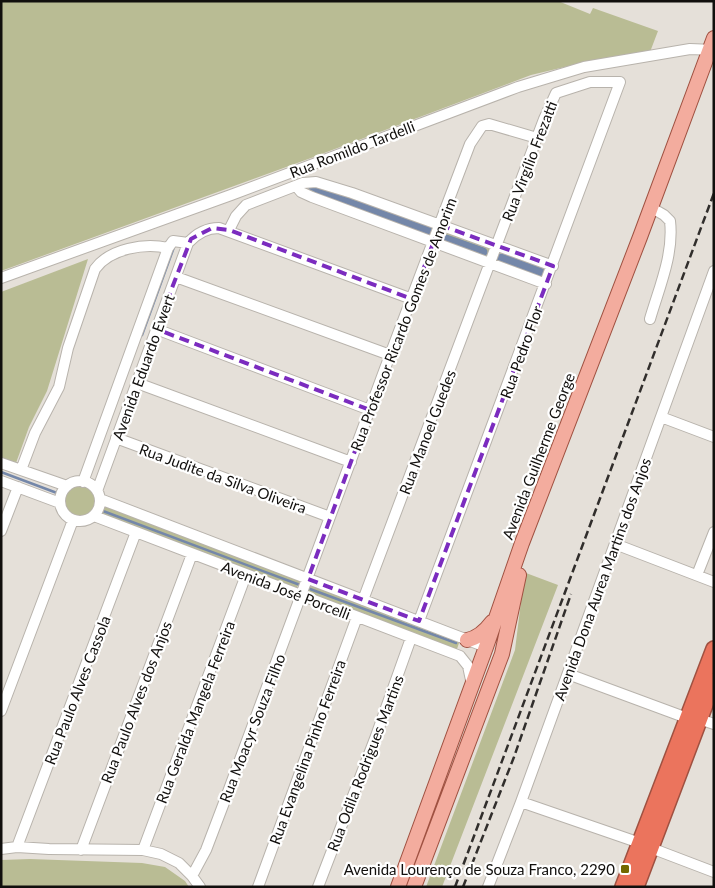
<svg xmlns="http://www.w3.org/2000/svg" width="715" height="888" font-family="Lato,sans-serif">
	<rect width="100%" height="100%" fill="#e5e0d9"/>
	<!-- green -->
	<path fill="#b9bc94" d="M 1,1 L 558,1 L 590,14 L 593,8 L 658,31 L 650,52 L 594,60 L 531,75 L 311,158 L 1,271 Z
		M 316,183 L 434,228 L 430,237 L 312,193 L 310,187 Z
		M 444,232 L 447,232 L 489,248 L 491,251 L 488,257 L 441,242 L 441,235 Z
		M 498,253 L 502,253 L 546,269 L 544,278 L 496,262 L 497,255 Z
		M 88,259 L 47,391 L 29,427 L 16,463 L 1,459 L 1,292 Z
		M63 501a17 17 0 1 1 34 0a17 17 0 1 1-34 0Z
		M 103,505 L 300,580 L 296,590 L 99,515 Z
		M 526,573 L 558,585 L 442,887 L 426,887 L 515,650 L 523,585 Z
		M 309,584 L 460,640 L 456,652 L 305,595 Z
		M 30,859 L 142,863 L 165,867 L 185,881 L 189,887 L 1,887 L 1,860 Z"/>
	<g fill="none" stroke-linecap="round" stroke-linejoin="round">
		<!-- stream -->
		<path stroke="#7487a9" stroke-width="2.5" d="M 142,335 L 174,247
			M 1,472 L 57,493
			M 103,511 L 300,585
			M 310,589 L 456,643"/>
		<!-- canal -->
		<path stroke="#7487a9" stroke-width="9" d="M 313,189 L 428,231
			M 446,239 L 483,252
			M 499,257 L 540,272"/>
		<!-- minor casing -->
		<g stroke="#b8b3ac" stroke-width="12">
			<path id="minor" d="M 296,186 L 301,192 L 312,197 L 546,284
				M 229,230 L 236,216 L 246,205 L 303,183 L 316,182 L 352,193 L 553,266
				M 176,277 L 390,355
				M 1,278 L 231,195 L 518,87 L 584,67 L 690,49 L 714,50
				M 650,319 C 659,288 674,254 670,221 L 664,215 L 657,211
				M 156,329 L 370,410
				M 137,383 L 351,462
				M 661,417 L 714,437
				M 116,438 L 330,517
				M 1,463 L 67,486
				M 21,470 L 35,433 L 59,387 L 68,348 L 95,269 C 110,248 145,243 168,248
				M 1,481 L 60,503
				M60 501a20 20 0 1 1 40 0a20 20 0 1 1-40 0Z
				M 83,482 L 168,248 L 173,241 L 188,243 C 196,234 206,228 219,228 L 412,299
				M 97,491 L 188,243
				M 100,499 L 486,647
				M 94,516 L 460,656
				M 1,531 L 18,487
				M 615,544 L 714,582
				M 697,575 L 714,532
				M 363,600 L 544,119 L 556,93 L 590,82 L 620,82 L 419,621
				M 460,656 L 468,666 L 472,685
				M 568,674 L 687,718
				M 1,711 L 73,520
				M 699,719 L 714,724
				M 521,802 L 640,843
				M 17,847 L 136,532
				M 651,848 L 714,872
				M 1,849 L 17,847 L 49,849 L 143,850 L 161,854 L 179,863 L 192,876 L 200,887
				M 81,850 L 192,554
				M 143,850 L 246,575
				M 192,876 L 206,850 L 225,800 L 390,355 L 470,144 L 482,126 L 489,124 L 537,138
				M 258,887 L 357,617
				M 318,887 L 376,736 L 411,638
				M 488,887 L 521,802 L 714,271"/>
		</g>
		<!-- major casing -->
		<g stroke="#9f5141" stroke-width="16">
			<path id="major" d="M 467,640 C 478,638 486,630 492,622
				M 398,887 L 486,647 L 522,543 L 640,237 L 714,38
				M 414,887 L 502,654 L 519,575"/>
		</g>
		<!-- highway casing -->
		<g stroke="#9f5141" stroke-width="18">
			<path id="highway" d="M 623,887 L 714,649
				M 636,887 L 714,681"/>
		</g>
		<!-- minor -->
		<use href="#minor" stroke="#fff" stroke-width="10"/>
		<!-- major -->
		<use href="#major" stroke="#f3ac9e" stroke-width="14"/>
		<!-- highway -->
		<use href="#highway" stroke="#eb745d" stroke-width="15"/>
		<!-- rail -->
		<path stroke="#312e2c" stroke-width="2.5" stroke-dasharray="8 4" stroke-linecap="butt" d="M 455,887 L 714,193
			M 463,887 L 514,757 L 571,594"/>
	</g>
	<!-- marked area -->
	<path fill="none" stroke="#7b2cbf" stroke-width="4" stroke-dasharray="10 6" stroke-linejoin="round" d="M 440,225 L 553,266 L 419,621 L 308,579 L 370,410 L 156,329 L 191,239 L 212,228 L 229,230 L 412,299 Z"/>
	<!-- markers -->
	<rect fill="#726800" stroke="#fff" stroke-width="2" x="620" y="864" width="10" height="10" rx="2.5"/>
	<g text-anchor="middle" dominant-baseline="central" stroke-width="4.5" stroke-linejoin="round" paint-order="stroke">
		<!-- street labels -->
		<g font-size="15" fill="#110f0d" stroke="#fff">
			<text transform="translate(352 149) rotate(-21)">Rua Romildo Tardelli</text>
			<text transform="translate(529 161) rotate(-69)">Rua Virgílio Frezatti</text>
			<text transform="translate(403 324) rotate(-69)">Rua Professor Ricardo Gomes de Amorim</text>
			<text transform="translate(521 352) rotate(-70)">Rua Pedro Flor</text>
			<text transform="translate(143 367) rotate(-70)">Avenida Eduardo Ewert</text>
			<text transform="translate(427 432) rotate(-69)">Rua Manoel Guedes</text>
			<text transform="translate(538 456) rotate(-69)">Avenida Guilherme George</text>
			<text transform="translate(223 478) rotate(20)">Rua Judite da Silva Oliveira</text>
			<text transform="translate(602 579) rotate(-70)">Avenida Dona Aurea Martins dos Anjos</text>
			<text transform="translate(286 590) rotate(21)">Avenida José Porcelli</text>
			<text transform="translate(77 690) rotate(-69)">Rua Paulo Alves Cassola</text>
			<text transform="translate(136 702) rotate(-69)">Rua Paulo Alves dos Anjos</text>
			<text transform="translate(195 712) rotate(-69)">Rua Geralda Mangela Ferreira</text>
			<text transform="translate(252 728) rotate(-69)">Rua Moacyr Souza Filho</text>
			<text transform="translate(307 752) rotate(-70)">Rua Evangelina Pinho Ferreira</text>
			<text transform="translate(365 763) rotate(-69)">Rua Odila Rodrigues Martins</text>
		</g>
		<!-- poi labels -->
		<g font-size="15" fill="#110f0d" stroke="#fff" text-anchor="end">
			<text x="615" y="869">Avenida Lourenço de Souza Franco, 2290</text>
		</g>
	</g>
	<!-- border -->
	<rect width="715" height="888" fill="none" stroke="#110f0d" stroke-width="5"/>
</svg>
